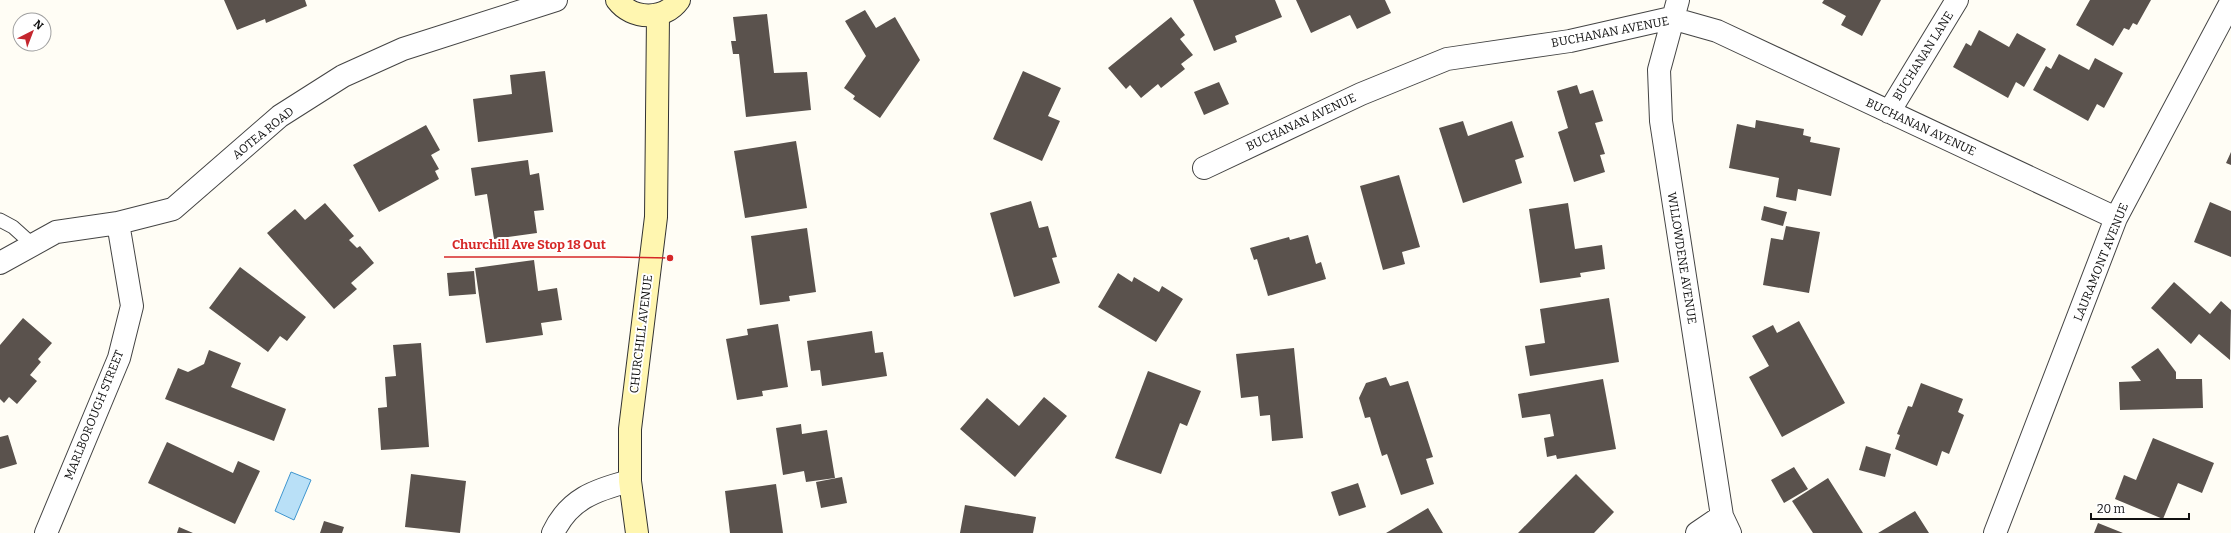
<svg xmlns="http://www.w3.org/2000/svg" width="2231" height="533" font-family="Bitter,serif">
	<rect width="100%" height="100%" fill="#fffdf5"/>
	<!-- water -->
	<path fill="#b9e0f7" stroke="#3f96cf" d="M 291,472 L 311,480 L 294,520 L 275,511 Z"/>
	<!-- building -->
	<path fill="#5a524d" d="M 224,0 L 305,0 L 307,6 L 266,23 L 265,19 L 237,30 Z
		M 1193,0 L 1275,0 L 1282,17 L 1235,36 L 1237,42 L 1214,51 Z
		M 1296,0 L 1385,0 L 1391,13 L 1357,29 L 1350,15 L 1311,33 Z
		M 1824,0 L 1881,0 L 1862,36 L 1841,25 L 1846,16 L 1822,3 Z
		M 2090,0 L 2151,0 L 2137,25 L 2133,23 L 2129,30 L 2124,28 L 2113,46 L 2076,25 Z
		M 865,10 L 876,28 L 895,17 L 920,60 L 880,118 L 853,99 L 855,96 L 844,88 L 866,56 L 845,21 Z
		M 767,14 L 774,73 L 807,72 L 811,110 L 746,117 L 739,54 L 733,54 L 731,41 L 736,41 L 733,17 Z
		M 1171,17 L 1185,35 L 1180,39 L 1193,55 L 1181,64 L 1185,69 L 1161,88 L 1158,84 L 1141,98 L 1130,85 L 1126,89 L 1108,68 Z
		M 1979,30 L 2009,47 L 2017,33 L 2046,49 L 2024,87 L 2016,82 L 2008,98 L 1953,67 L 1966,43 L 1971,46 Z
		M 2059,54 L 2089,70 L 2095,58 L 2123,73 L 2104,108 L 2097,104 L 2088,121 L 2033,90 L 2046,66 L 2051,69 Z
		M 545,71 L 553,132 L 478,142 L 473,99 L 512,94 L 510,75 Z
		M 1023,71 L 1061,88 L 1048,116 L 1060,121 L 1042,161 L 993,139 Z
		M 1219,82 L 1229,104 L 1204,115 L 1194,92 Z
		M 1577,85 L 1580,94 L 1593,90 L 1603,121 L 1595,123 L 1605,154 L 1600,155 L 1605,172 L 1574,182 L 1558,132 L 1568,128 L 1557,91 Z
		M 1756,120 L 1804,129 L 1803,135 L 1811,137 L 1810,142 L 1840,148 L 1831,196 L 1798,189 L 1796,201 L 1776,197 L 1779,178 L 1729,168 L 1737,124 L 1755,128 Z
		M 1463,121 L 1468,136 L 1512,121 L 1524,157 L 1515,160 L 1522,183 L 1463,203 L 1439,128 Z
		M 426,125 L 440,150 L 431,155 L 439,169 L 435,171 L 439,179 L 379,212 L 353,165 Z
		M 796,141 L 807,208 L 745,218 L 734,151 Z
		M 2231,152 L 2231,165 L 2226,163 Z
		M 528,160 L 530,175 L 539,173 L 544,210 L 534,211 L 537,233 L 494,239 L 487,194 L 475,196 L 471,168 Z
		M 1399,175 L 1420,247 L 1402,252 L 1405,264 L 1383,270 L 1360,186 Z
		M 1031,201 L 1039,228 L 1048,226 L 1057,257 L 1052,258 L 1060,283 L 1014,297 L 990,213 Z
		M 2210,202 L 2231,211 L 2231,257 L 2194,242 Z
		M 325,203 L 354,236 L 349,240 L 357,248 L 360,246 L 374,263 L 351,283 L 357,289 L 334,309 L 267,233 L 295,209 L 305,220 Z
		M 1568,203 L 1575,249 L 1602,245 L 1605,269 L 1580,273 L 1581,277 L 1540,283 L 1529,209 Z
		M 1764,206 L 1787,212 L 1783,226 L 1761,220 Z
		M 1786,226 L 1820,232 L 1809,293 L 1763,285 L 1771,238 L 1783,240 Z
		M 807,228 L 816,292 L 789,296 L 790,301 L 760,305 L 751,236 Z
		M 1308,235 L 1316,264 L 1321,262 L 1326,279 L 1268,296 L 1257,259 L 1254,260 L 1250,248 L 1289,237 L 1290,240 Z
		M 534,260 L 538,291 L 557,288 L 562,320 L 541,323 L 543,335 L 486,343 L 475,268 Z
		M 240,267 L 306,317 L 287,341 L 280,336 L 268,352 L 209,308 Z
		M 474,271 L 476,294 L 449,296 L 447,273 Z
		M 1118,273 L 1132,282 L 1134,277 L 1159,292 L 1162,286 L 1183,299 L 1156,342 L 1098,307 Z
		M 2174,282 L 2210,314 L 2221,301 L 2231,310 L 2230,360 L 2199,334 L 2191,344 L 2151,308 Z
		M 1609,298 L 1619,362 L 1530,376 L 1525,346 L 1545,343 L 1540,309 Z
		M 23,318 L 52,343 L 38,359 L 41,362 L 30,375 L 37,381 L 17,404 L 9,397 L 4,403 L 0,399 L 0,345 Z
		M 1799,321 L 1845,403 L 1782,437 L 1749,377 L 1769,366 L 1752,336 L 1773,325 L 1777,333 Z
		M 778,324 L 788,387 L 762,391 L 763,396 L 737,400 L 726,339 L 748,335 L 747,329 Z
		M 872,331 L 875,353 L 883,352 L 887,376 L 822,386 L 820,370 L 811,371 L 807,341 Z
		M 421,343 L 429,447 L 381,450 L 378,408 L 387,407 L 385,377 L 396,376 L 393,345 Z
		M 1294,348 L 1303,438 L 1272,441 L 1270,415 L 1260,416 L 1258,396 L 1241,398 L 1236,354 Z
		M 2158,348 L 2176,372 L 2176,379 L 2202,379 L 2203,408 L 2120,410 L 2119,382 L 2141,381 L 2131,367 Z
		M 209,350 L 241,363 L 231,387 L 286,409 L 274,441 L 165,399 L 178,368 L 188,372 L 204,364 Z
		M 1148,371 L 1201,391 L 1187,426 L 1180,423 L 1161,474 L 1115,458 Z
		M 1386,377 L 1390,386 L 1408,381 L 1433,457 L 1426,459 L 1434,484 L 1401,495 L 1387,454 L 1382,456 L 1370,417 L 1365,418 L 1359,398 L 1366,383 Z
		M 1603,379 L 1616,449 L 1557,459 L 1556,455 L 1547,457 L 1544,438 L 1554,436 L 1550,414 L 1522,418 L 1518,394 Z
		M 1921,383 L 1963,399 L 1958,412 L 1964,415 L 1949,454 L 1942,451 L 1937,466 L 1895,449 L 1900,435 L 1897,434 L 1908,406 L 1912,407 Z
		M 1044,397 L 1067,416 L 1015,477 L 960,429 L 987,398 L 1019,426 Z
		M 801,424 L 802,434 L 827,430 L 835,478 L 806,482 L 804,471 L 783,475 L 776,428 Z
		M 8,435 L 17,464 L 0,469 L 0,437 Z
		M 2153,438 L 2214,463 L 2202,493 L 2178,483 L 2163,519 L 2115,499 L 2124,475 L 2136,480 Z
		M 167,442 L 233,473 L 238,461 L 260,471 L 235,524 L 148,483 Z
		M 1866,446 L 1891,454 L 1885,477 L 1859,470 Z
		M 1794,467 L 1808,489 L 1784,503 L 1771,480 Z
		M 411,474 L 466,481 L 460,533 L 405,527 Z
		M 1576,474 L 1614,512 L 1594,533 L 1518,533 Z
		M 842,477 L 847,503 L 821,508 L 816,482 Z
		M 1828,478 L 1863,533 L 1813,533 L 1792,501 Z
		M 1358,483 L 1366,507 L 1339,516 L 1331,492 Z
		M 776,484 L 783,533 L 730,533 L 725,491 Z
		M 965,505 L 1036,517 L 1033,533 L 960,533 Z
		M 1428,508 L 1443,533 L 1386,533 Z
		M 1915,511 L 1929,533 L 1878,533 Z
		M 324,521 L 344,527 L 342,533 L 320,533 Z
		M 2098,523 L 2123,533 L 2094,533 Z
		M 179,527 L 193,533 L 177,533 Z"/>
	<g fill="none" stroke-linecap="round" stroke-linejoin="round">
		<!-- lane casing -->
		<g stroke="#444" stroke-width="15">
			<path id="lane" d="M 0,220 L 13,227 L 33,245"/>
		</g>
		<!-- street casing -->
		<g stroke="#444" stroke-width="24">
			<path id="street" d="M 1678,0 L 1659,70 L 1661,121 L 1722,516 L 1730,533
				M 1889,112 L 1957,0
				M 1204,168 L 1361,94 L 1447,59 L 1570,41 L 1671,18 L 1717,31 L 2116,218
				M 0,263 L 56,232 L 118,223 L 173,209 L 280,116 L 343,76 L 403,49 L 556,0
				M 46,533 L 119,358 L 132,306 L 118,223
				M 553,533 C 569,499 595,490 630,481
				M 1697,533 L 1722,516
				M 1995,533 L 2116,218 L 2231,2"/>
		</g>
		<!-- secondary casing -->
		<g stroke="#333" stroke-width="24">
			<path id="secondary" d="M 617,0 C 632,20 664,21 679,0
				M 637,533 L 630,481 L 630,429 L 656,217 L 658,15"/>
		</g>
		<!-- lane -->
		<use href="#lane" stroke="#fff" stroke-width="13"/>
		<!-- street -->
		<use href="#street" stroke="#fff" stroke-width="22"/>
		<!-- secondary -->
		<use href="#secondary" stroke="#fff6b0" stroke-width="22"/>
	</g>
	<g text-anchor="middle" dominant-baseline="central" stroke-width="4" stroke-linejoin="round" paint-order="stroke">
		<!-- street labels -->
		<g font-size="12" fill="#111" stroke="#fff">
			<text transform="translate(1610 32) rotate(-11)">BUCHANAN AVENUE</text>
			<text transform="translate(1923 56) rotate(-58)">BUCHANAN LANE</text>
			<text transform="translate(1301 122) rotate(-25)">BUCHANAN AVENUE</text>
			<text transform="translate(1921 127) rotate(25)">BUCHANAN AVENUE</text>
			<text transform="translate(263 133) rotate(-39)">AOTEA ROAD</text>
			<text transform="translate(1682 258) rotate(81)">WILLOWDENE AVENUE</text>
			<text transform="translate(2101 262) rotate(-68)">LAURAMONT AVENUE</text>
			<text transform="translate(641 334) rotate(-83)">CHURCHILL AVENUE</text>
			<text transform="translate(94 415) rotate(-68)">MARLBOROUGH STREET</text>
		</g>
	</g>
	<!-- callouts -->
	<path fill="none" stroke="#d62828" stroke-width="1.5" d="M670 258L614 257H444"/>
	<circle fill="#d62828" stroke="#fff" stroke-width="1.5" cx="670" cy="258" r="4"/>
	<g font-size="13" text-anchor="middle" font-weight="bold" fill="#d62828" stroke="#fff" stroke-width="4" stroke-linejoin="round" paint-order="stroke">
		<text x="529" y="249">Churchill Ave Stop 18 Out</text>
	</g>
	<!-- north arrow -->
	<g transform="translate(32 32) rotate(42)"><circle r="19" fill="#ffffff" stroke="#a0a0a0"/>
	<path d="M0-3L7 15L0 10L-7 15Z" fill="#c4262e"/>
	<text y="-6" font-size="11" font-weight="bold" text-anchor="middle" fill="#111111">N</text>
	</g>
	<!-- scale -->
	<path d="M2091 513v6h98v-6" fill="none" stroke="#111111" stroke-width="2"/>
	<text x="2097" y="513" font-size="12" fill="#111111" stroke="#ffffff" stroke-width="3" paint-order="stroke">20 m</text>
</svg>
